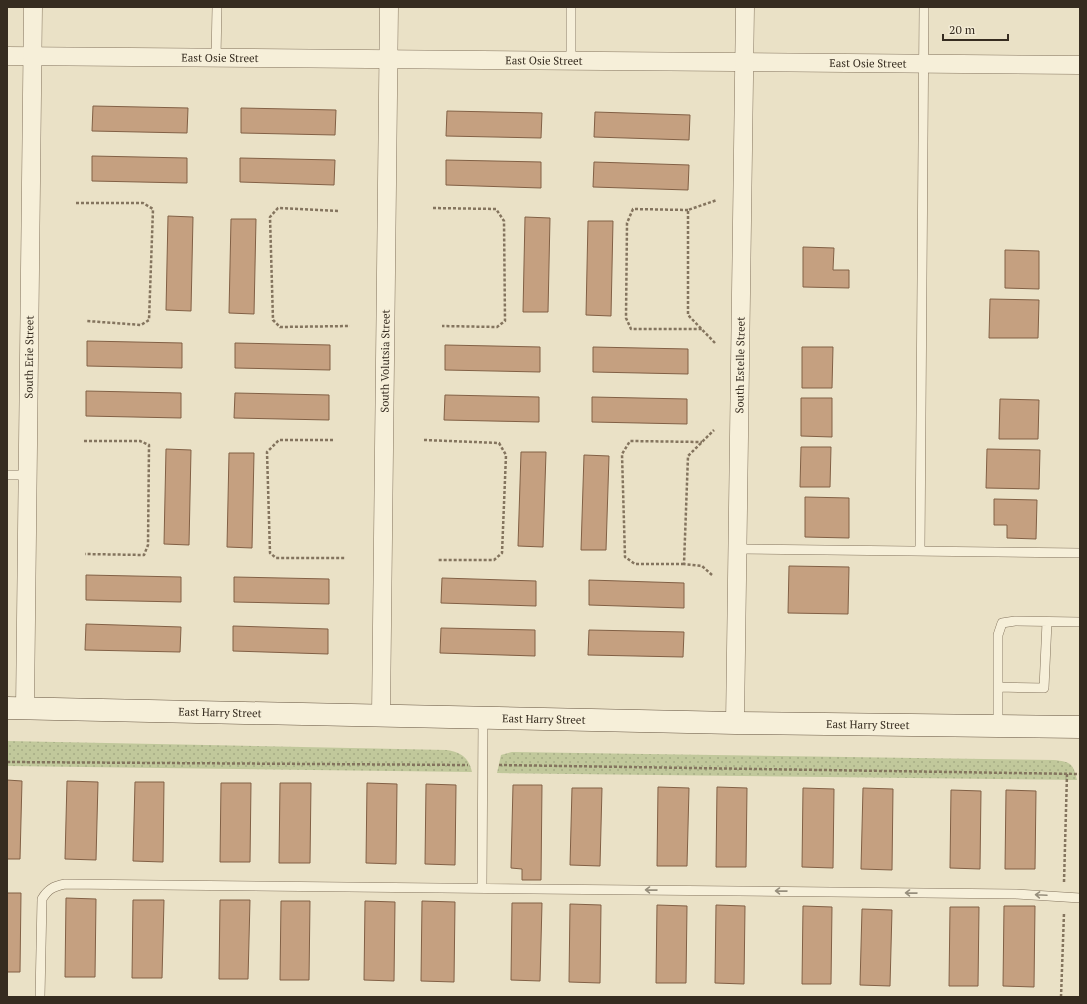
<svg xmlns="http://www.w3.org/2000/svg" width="1087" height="1004" font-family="'PT Serif',serif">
	<defs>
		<pattern id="grass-dots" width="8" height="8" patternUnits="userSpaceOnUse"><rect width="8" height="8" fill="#c1c89b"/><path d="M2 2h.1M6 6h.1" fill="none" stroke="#a6ac85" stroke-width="1.8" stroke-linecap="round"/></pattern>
	</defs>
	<rect width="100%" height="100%" fill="#eae1c6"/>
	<!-- grass -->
	<path fill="url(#grass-dots)" d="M 7,741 L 447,750 C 461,752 469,758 472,772 L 7,766 Z
		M 512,752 L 1054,760 C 1071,762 1073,763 1077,780 L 497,773 L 501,755 Z"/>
	<!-- building -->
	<path fill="#c5a080" stroke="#826045" d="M 93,106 L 188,108 L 187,133 L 92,131 Z
		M 241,108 L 336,110 L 335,135 L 241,133 Z
		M 447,111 L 542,113 L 541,138 L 446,136 Z
		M 595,112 L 690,115 L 689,140 L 594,137 Z
		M 92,156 L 187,158 L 187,183 L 92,181 Z
		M 240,158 L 335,160 L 334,185 L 240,182 Z
		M 446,160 L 541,162 L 541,188 L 446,185 Z
		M 594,162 L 689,165 L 688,190 L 593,187 Z
		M 168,216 L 193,217 L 191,311 L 166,310 Z
		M 525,217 L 550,218 L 548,312 L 523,312 Z
		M 231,219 L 256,219 L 254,314 L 229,313 Z
		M 588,221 L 613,221 L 611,316 L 586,315 Z
		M 803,247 L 834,248 L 833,270 L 849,270 L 849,288 L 803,287 Z
		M 1005,250 L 1039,251 L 1039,289 L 1005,288 Z
		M 990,299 L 1039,300 L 1038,338 L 989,338 Z
		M 87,341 L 182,343 L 182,368 L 87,366 Z
		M 235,343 L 330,345 L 330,370 L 235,368 Z
		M 445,345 L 540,347 L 540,372 L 445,370 Z
		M 593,347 L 688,349 L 688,374 L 593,372 Z
		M 802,347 L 833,347 L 832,388 L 802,388 Z
		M 86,391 L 181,393 L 181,418 L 86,416 Z
		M 235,393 L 329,395 L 329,420 L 234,418 Z
		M 445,395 L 539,397 L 539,422 L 444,420 Z
		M 592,397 L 687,399 L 687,424 L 592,422 Z
		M 801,398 L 832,398 L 832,437 L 801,436 Z
		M 1000,399 L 1039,400 L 1038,439 L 999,439 Z
		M 801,447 L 831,447 L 830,487 L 800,487 Z
		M 166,449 L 191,450 L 189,545 L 164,544 Z
		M 987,449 L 1040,450 L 1039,489 L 986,488 Z
		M 521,452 L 546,452 L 543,547 L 518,546 Z
		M 229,453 L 254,453 L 252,548 L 227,547 Z
		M 584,455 L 609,456 L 606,550 L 581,550 Z
		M 805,497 L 849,498 L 849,538 L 805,537 Z
		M 994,499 L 1037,500 L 1036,539 L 1007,538 L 1007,525 L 994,525 Z
		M 789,566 L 849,567 L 848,614 L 788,613 Z
		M 86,575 L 181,577 L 181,602 L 86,600 Z
		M 234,577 L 329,579 L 329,604 L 234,602 Z
		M 442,578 L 536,581 L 536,606 L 441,603 Z
		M 589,580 L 684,583 L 684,608 L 589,605 Z
		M 86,624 L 181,627 L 180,652 L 85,650 Z
		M 233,626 L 328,629 L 328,654 L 233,651 Z
		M 441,628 L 535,630 L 535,656 L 440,653 Z
		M 589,630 L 684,632 L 683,657 L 588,655 Z
		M 7,780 L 22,781 L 20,859 L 7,859 Z
		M 67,781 L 98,782 L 96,860 L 65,859 Z
		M 135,782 L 164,782 L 163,862 L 133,861 Z
		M 221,783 L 251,783 L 250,862 L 220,862 Z
		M 280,783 L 311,783 L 310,863 L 279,863 Z
		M 367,783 L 397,784 L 396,864 L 366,863 Z
		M 426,784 L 456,785 L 455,865 L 425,864 Z
		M 513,785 L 542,785 L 541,880 L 522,880 L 522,869 L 511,868 Z
		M 658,787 L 689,788 L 687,866 L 657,866 Z
		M 717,787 L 747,788 L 746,867 L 716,867 Z
		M 572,788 L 602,788 L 600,866 L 570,865 Z
		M 803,788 L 834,789 L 833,868 L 802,867 Z
		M 863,788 L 893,789 L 892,870 L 861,869 Z
		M 951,790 L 981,791 L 980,869 L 950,868 Z
		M 1006,790 L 1036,791 L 1035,869 L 1005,869 Z
		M 7,893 L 21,893 L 20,972 L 7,972 Z
		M 66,898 L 96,899 L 95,977 L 65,977 Z
		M 133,900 L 164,900 L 162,978 L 132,978 Z
		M 220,900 L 250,900 L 248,979 L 219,979 Z
		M 281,901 L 310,901 L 309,980 L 280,980 Z
		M 365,901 L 395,902 L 394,981 L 364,980 Z
		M 422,901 L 455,902 L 454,982 L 421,981 Z
		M 512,903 L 542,903 L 540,981 L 511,980 Z
		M 570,904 L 601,905 L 600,983 L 569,982 Z
		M 657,905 L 687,906 L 686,983 L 656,983 Z
		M 716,905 L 745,906 L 744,984 L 715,983 Z
		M 803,906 L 832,907 L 831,984 L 802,984 Z
		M 1004,906 L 1035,906 L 1034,987 L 1003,986 Z
		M 950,907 L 979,907 L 978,986 L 949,986 Z
		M 862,909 L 892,910 L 890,986 L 860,985 Z"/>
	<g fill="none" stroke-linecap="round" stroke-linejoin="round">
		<!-- lane casing -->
		<g stroke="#84745e" stroke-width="10">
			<path id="lane" d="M 216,58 L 217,7
				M 571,61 L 571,7
				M 7,475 L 28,475
				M 738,549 L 1080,553
				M 920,551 L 924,7
				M 999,687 L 1044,688 L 1047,622
				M 998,726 L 998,635 L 1002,623 L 1015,621 L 1080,622
				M 482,888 L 483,718
				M 40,997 L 42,899 C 48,889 54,886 65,884 L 1016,894 L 1080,898"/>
		</g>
		<!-- street casing -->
		<g stroke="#84745e" stroke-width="19">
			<g id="street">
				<path id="s1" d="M 7,56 L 1080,65"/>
				<path id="s2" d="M 25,708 L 33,7"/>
				<path id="s3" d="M 381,715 L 389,7"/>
				<path id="s4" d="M 735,723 L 745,7"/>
			</g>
		</g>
		<!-- secondary casing -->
		<g stroke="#665541" stroke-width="23">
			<g id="secondary">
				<path id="s5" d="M 7,708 L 735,723 L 1080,727"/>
			</g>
		</g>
		<!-- path -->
		<path stroke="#84745e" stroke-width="2.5" stroke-dasharray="3 2" stroke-linecap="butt" d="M 76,203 L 143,203 L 153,209 L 149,320 L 141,325 L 87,321
			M 433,208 L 496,209 L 504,221 L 505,321 L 497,327 L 442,326
			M 688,210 L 633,209 L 627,223 L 626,318 L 631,329 L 702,329
			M 338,211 L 278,208 L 270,217 L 273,320 L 280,327 L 350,326
			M 715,343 L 688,315 L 688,210 L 717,200
			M 333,440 L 279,440 L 267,452 L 270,553 L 276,558 L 345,558
			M 424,440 L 499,443 L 506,455 L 502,553 L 494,560 L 438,560
			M 84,441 L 140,441 L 149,445 L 148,545 L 144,555 L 85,554
			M 684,564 L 635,564 L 625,557 L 622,454 L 630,441 L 702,442
			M 712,575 L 702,566 L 684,564 L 688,456 L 714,430
			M 7,762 L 468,765
			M 499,765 L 1080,774
			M 1064,882 L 1067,774
			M 1061,997 L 1064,913"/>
		<!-- lane -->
		<use href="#lane" stroke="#f6efd9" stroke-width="9"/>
		<!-- street -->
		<use href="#street" stroke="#f6efd9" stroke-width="18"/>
		<!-- secondary -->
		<use href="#secondary" stroke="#f6efd9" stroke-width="22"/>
	</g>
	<!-- one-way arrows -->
	<defs><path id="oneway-shaft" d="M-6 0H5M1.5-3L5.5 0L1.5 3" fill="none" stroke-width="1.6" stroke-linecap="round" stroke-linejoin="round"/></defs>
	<g stroke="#968e7c">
		<use href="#oneway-shaft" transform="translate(651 890) rotate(-179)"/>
		<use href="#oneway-shaft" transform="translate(781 891) rotate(-179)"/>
		<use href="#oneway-shaft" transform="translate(911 893) rotate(-179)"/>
		<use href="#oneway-shaft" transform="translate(1041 895) rotate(-177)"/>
	</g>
	<g text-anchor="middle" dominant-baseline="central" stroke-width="4" stroke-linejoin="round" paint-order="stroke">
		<!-- street labels -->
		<g font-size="11" fill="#362c20" stroke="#f3ebd5">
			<text stroke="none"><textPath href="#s1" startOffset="213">East Osie Street</textPath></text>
			<text stroke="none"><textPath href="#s1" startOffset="537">East Osie Street</textPath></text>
			<text stroke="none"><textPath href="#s1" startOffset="861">East Osie Street</textPath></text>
			<text stroke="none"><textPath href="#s2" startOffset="351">South Erie Street</textPath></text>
			<text stroke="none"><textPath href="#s3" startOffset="354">South Volutsia Street</textPath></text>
			<text stroke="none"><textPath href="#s4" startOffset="358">South Estelle Street</textPath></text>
			<text stroke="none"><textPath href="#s5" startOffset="213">East Harry Street</textPath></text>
			<text stroke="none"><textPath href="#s5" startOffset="537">East Harry Street</textPath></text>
			<text stroke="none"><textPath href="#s5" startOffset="861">East Harry Street</textPath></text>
		</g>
	</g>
	<!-- border -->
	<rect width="1087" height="1004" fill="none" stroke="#362c20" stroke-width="16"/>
	<!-- scale -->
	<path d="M943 34v6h65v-6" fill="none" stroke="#362c20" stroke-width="2"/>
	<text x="949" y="34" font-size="12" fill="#362c20" stroke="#f3ebd5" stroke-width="3" paint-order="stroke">20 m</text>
</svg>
